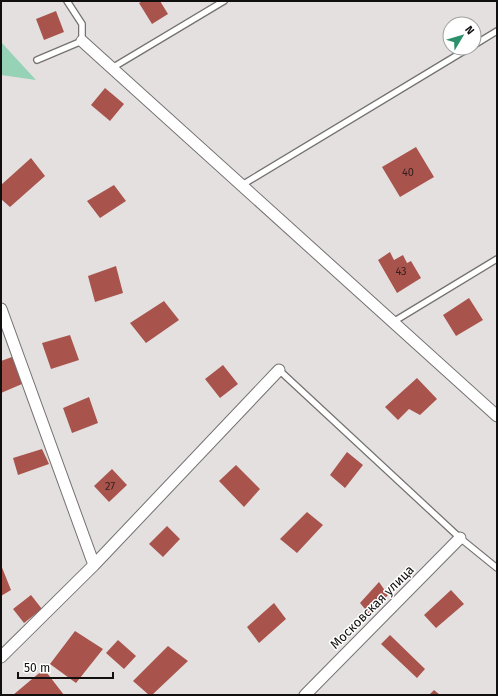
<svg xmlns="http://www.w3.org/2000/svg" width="498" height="696" font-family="'Fira Sans',sans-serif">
	<rect width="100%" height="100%" fill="#e4e0df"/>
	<!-- green -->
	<path fill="#95d2b6" d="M 1,42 L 36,80 L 1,75 Z"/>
	<!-- building -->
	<path fill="#a9534d" d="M 143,1 L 160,1 L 168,14 L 152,24 L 139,3 Z
		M 56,11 L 64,32 L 44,40 L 36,19 Z
		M 105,88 L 124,104 L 110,121 L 91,105 Z
		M 416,147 L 434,177 L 400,197 L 382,167 Z
		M 31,158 L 45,176 L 10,207 L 1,199 L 1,185 Z
		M 114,185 L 126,201 L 100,218 L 87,201 Z
		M 390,252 L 394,260 L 403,255 L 407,263 L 411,261 L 421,278 L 397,293 L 378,260 Z
		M 116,266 L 123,293 L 95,302 L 88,276 Z
		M 469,298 L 483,320 L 456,336 L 443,315 Z
		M 164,301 L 179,320 L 146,343 L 130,323 Z
		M 70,335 L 79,360 L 51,369 L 42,343 Z
		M 12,357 L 22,384 L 1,393 L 1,361 Z
		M 223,365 L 238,384 L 220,398 L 205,379 Z
		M 417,378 L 437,399 L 420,415 L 409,409 L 398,420 L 385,407 Z
		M 89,397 L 98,423 L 72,433 L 63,408 Z
		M 42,449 L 49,464 L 18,475 L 13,458 Z
		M 347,452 L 363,465 L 345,488 L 330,475 Z
		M 236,465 L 260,489 L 244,507 L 219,481 Z
		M 112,469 L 127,485 L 109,502 L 94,486 Z
		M 307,512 L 323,525 L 297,553 L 280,539 Z
		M 167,526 L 180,539 L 163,557 L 149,544 Z
		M 1,565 L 11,590 L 1,596 Z
		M 379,582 L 388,595 L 370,615 L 360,603 Z
		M 451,590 L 464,604 L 436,628 L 424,615 Z
		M 31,595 L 42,609 L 24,623 L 13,609 Z
		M 274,603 L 286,619 L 259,643 L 247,627 Z
		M 75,631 L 103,649 L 76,683 L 50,664 Z
		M 390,635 L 425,669 L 417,678 L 381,644 Z
		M 118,640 L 136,656 L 124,669 L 106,653 Z
		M 168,646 L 188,661 L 152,695 L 149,695 L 133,681 Z
		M 44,669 L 64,695 L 13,695 Z
		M 434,690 L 440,695 L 429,695 Z"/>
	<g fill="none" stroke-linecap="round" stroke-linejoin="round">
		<!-- service casing -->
		<g stroke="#757171" stroke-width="8">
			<path id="service" d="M 474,45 L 497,31
				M 37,60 L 82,41 L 82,24 L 67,1
				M 112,68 L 224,1
				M 242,185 L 469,48
				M 393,322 L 497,259
				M 279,370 L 460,538 L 497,568"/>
		</g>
		<!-- minor casing -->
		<g stroke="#757171" stroke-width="13">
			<path id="minor" d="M 82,41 L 497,416
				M 1,309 L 94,565
				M 1,657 L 94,565 L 279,370
				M 305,695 L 460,538"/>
		</g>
		<!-- service -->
		<use href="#service" stroke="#fff" stroke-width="5.5"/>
		<!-- minor -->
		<use href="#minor" stroke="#fff" stroke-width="11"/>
	</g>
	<g text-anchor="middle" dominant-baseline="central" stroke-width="3" stroke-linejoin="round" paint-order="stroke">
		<!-- number labels -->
		<g font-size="11" fill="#37211e">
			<text x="408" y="172">40</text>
			<text x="401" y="271">43</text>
			<text x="110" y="486">27</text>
		</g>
		<!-- street labels -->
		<g font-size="13" fill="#11100f" stroke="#fff">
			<text transform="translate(372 607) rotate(-45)">Московская улица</text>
		</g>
	</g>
	<!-- border -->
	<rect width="498" height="696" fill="none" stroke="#11100f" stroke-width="4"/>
	<!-- north arrow -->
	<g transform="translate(462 36) rotate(52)"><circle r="19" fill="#ffffff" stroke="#a09f9f"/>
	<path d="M0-3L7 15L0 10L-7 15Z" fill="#2c906c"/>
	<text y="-6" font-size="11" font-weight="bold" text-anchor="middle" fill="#11100f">N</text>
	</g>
	<!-- scale -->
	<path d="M18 672v6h95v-6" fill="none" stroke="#11100f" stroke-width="2"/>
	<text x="24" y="672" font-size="12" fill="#11100f" stroke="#ffffff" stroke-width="3" paint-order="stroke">50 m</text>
</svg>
